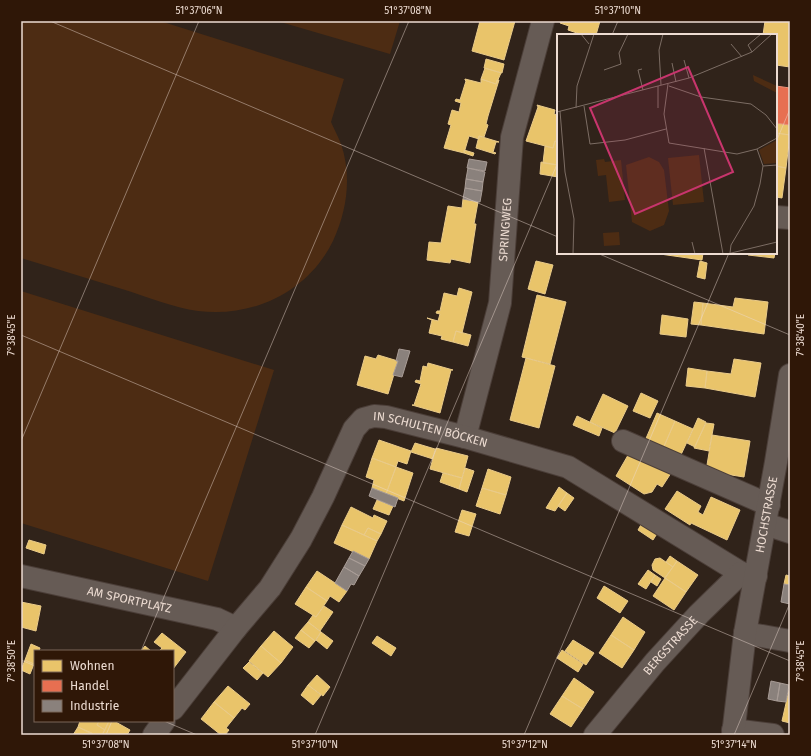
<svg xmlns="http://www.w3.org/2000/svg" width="811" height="756" font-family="'Fira Sans',sans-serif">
	<rect width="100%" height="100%" fill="#30231a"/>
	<!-- green -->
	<path fill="#4d2c13" d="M 21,21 L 160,21 L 344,79 L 331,122 C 334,129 338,136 341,144 C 352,176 347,211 333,241 C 308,292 253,318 198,311 C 174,308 145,296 122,289 C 88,279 55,268 21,258 Z
		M 277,21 L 400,21 L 390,54 Z
		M 21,291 L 274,370 L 208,581 L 21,523 Z"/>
	<!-- homes -->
	<path fill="#e9c46a" stroke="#eacb89" d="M 480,21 L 515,21 L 504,60 L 472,51 Z
		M 561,21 L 600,21 L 596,35 L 583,35 L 568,30 L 569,26 L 560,23 Z
		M 765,21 L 790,21 L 790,67 L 776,65 L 776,35 L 763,35 Z
		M 486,59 L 504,64 L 502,73 L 484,68 Z
		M 485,68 L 501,73 L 496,84 L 481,79 Z
		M 465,79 L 481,83 L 481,79 L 496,84 L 497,80 L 499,80 L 488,116 L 486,124 L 488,125 L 484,137 L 479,136 L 479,139 L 469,136 L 464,153 L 444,148 L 451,125 L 448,124 L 452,110 L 459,112 L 461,103 L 455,101 L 456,99 L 460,100 L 466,81 L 465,80 Z
		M 537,105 L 555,110 L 554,114 L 558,115 L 558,142 L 555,141 L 553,148 L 526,141 L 538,107 Z
		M 776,123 L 790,125 L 790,135 L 776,133 Z
		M 776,133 L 790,135 L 786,168 L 776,166 Z
		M 479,136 L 499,142 L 496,142 L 493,152 L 496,153 L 495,154 L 476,148 Z
		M 555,141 L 558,142 L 558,165 L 543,163 L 545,146 L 553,148 Z
		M 464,150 L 474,153 L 473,156 L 464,153 Z
		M 541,162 L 558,165 L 558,177 L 540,174 Z
		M 776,166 L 786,168 L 782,198 L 776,197 Z
		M 463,199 L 478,202 L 474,224 L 476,224 L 470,263 L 451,259 L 450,263 L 427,260 L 429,242 L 441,243 L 448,206 L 462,208 Z
		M 653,253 L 703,253 L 702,260 Z
		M 746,253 L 775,253 L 774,258 L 748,255 L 748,253 Z
		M 536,261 L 553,265 L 545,294 L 528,289 Z
		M 700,261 L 707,263 L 705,279 L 697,277 Z
		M 459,288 L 472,292 L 462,333 L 456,331 L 453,342 L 441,339 L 442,336 L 429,333 L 432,320 L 427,318 L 438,321 L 440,314 L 436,313 L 437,311 L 440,311 L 444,293 L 457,296 Z
		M 537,295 L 566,302 L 550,364 L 522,357 Z
		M 735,298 L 768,302 L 764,334 L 701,325 L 703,303 L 733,307 Z
		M 694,302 L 703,303 L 701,325 L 691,324 Z
		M 662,315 L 688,319 L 686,337 L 660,334 Z
		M 456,331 L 471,335 L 468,346 L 453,342 Z
		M 378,355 L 398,361 L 388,394 L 357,385 L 365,356 L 376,359 Z
		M 526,358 L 555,366 L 539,428 L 510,420 Z
		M 734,359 L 761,363 L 755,397 L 705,388 L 707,371 L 731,374 Z
		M 428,363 L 453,370 L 451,370 L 440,413 L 412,405 L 414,405 L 421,384 L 415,382 L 416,380 L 420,381 L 423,366 L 427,367 Z
		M 688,368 L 707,371 L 705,388 L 686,386 Z
		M 641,393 L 658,401 L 650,418 L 633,411 Z
		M 603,394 L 628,406 L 615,433 L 590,422 Z
		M 657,413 L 675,421 L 662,451 L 644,443 Z
		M 577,416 L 602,428 L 599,436 L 573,425 Z
		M 698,418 L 706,422 L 695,447 L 687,443 Z
		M 675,421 L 693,429 L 679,459 L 662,451 Z
		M 706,423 L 714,424 L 709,451 L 694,448 Z
		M 712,435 L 750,441 L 744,477 L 706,471 Z
		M 379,440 L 411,451 L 407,464 L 398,461 L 396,467 L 372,458 Z
		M 415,443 L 435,449 L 433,459 L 411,452 Z
		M 436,448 L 468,456 L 462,478 L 430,469 Z
		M 631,450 L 673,470 L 662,487 L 657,484 L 652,492 L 644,494 L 616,476 Z
		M 372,458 L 396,467 L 386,494 L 372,488 L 374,480 L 366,477 Z
		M 396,467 L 413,473 L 404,501 L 386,494 Z
		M 465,468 L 474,471 L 467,492 L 459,489 Z
		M 488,469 L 511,477 L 506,495 L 482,488 Z
		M 443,473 L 462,478 L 459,489 L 440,482 Z
		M 559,487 L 567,493 L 555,511 L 546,508 Z
		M 482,488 L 506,495 L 500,514 L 476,506 Z
		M 677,491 L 701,506 L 698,512 L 703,515 L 711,497 L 740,510 L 727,540 L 691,523 L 690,525 L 665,509 Z
		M 567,493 L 574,498 L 565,511 L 558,506 Z
		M 377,500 L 393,506 L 389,515 L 373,509 Z
		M 351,507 L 373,518 L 374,515 L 387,521 L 381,534 L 368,528 L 364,535 L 342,525 Z
		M 462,510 L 476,514 L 469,536 L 455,532 Z
		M 642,523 L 658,532 L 653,540 L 638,530 Z
		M 342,525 L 377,541 L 369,559 L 334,543 Z
		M 368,528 L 381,534 L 377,541 L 364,535 Z
		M 29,540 L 46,545 L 44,554 L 26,548 Z
		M 670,556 L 677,561 L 673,567 L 666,562 Z
		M 660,558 L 673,567 L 665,578 L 653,570 L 652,565 L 655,559 Z
		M 677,561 L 698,575 L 686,592 L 665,578 Z
		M 648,570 L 655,575 L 646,589 L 638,584 Z
		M 317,571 L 347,591 L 339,602 L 330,596 L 327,601 L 306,587 Z
		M 655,575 L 661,579 L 657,586 L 651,582 Z
		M 786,575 L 790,576 L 790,585 L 784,584 Z
		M 665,578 L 686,592 L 674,610 L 653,596 Z
		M 604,586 L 628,601 L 620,613 L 597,598 Z
		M 306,587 L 327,601 L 316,617 L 295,604 Z
		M 21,602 L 41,606 L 36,631 L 21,627 Z
		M 324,606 L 333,612 L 320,631 L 308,622 L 313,615 L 316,617 Z
		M 623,617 L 645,632 L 634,650 L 611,635 Z
		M 308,622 L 321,632 L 315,641 L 301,630 Z
		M 301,630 L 315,641 L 309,648 L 295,638 Z
		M 274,631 L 293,647 L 281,663 L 261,646 Z
		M 321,632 L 333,641 L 327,649 L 316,640 Z
		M 162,633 L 186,652 L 173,669 L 173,651 L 159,651 L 162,648 L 154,642 Z
		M 611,635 L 634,650 L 622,668 L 599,653 Z
		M 377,636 L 396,648 L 391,656 L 372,643 Z
		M 573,640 L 594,653 L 586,665 L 565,651 Z
		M 31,644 L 40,648 L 39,651 L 35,651 L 35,661 L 34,664 L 25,660 Z
		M 145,646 L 151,651 L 141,651 Z
		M 261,646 L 281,663 L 268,677 L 249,661 Z
		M 562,650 L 583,664 L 578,672 L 557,658 Z
		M 25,660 L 34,664 L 30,674 L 21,670 Z
		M 249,662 L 263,673 L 257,680 L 243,668 Z
		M 317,675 L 330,687 L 323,696 L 308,685 Z
		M 574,678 L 594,692 L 583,709 L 562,696 Z
		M 308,685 L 321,695 L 313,705 L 301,695 Z
		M 228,686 L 250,704 L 245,710 L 242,708 L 234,718 L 214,702 Z
		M 789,690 L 790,690 L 790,723 L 782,721 Z
		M 562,696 L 583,709 L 571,727 L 550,714 Z
		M 214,702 L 234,718 L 226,728 L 229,730 L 225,735 L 221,735 L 201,719 Z
		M 80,721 L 99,721 L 97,725 L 105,730 L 102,735 L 94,735 L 78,727 Z
		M 99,721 L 109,721 L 105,730 L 97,725 Z
		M 109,721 L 114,721 L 130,730 L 127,735 L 102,735 Z
		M 78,727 L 92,733 L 94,735 L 73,735 Z"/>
	<!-- shops -->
	<path fill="#e76f51" stroke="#e99078" d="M 776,86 L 790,88 L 790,125 L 776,123 Z"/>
	<!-- industry -->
	<path fill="#8a817c" stroke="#a89c96" d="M 469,159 L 487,162 L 485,171 L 467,168 Z
		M 468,168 L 485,172 L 483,182 L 466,179 Z
		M 466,179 L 483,182 L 482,191 L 465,188 Z
		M 465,188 L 482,191 L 480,202 L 463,199 Z
		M 399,349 L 410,351 L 402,377 L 393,375 L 398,361 L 396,361 Z
		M 372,488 L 398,498 L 395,507 L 369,496 Z
		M 353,551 L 369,559 L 365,566 L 349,558 Z
		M 349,558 L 365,566 L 359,576 L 344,567 Z
		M 344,567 L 359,576 L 354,585 L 351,584 L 347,591 L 335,583 Z
		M 784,584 L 790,585 L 790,604 L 781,602 Z
		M 771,681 L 780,683 L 777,701 L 768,699 Z
		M 780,683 L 789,685 L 786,702 L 777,701 Z"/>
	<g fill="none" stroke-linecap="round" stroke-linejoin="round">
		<!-- minor casing -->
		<g stroke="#4b3e38" stroke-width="24">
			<g id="minor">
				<path d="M 776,217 L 790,218"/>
				<path id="s1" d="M 465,437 L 500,303 L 512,137 L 543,21"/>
				<path d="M 623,441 L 769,505"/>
				<path d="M 765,524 L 790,532"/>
				<path id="s2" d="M 21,576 L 217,619 L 236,628"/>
				<path d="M 745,633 L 790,641"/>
				<path id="s3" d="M 173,709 L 236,628 L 270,588 L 301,539 L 323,497 L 354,429 L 363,419 L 374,416 L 386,417 L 465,437 L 568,467 L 741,573 L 756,576"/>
				<path d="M 733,730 L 773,735"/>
				<path d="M 154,735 L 164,721"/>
				<path id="s4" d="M 595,735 L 655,662 L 699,614 L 741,573"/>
				<path id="s5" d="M 733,735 L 745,633 L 776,462 L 790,375"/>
			</g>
		</g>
		<!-- minor -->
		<use href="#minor" stroke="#665b55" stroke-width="22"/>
	</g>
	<!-- ticks -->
	<path fill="none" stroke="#eddcd2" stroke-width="1" stroke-opacity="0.45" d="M 50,21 L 558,237M 612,35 L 618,21M 776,142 L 790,109M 597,253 L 790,335M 21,335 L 790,661M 21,441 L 199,21M 141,651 L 409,21M 21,660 L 35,666M 164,721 L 197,735M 106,735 L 112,721M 315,735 L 558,162M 524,735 L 729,253M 734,735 L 790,603"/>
	<g text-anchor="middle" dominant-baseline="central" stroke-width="4" stroke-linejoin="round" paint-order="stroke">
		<!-- street labels -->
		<g font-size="12" fill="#eddcd2" stroke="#2f1707">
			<text stroke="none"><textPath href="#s1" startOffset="212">SPRINGWEG</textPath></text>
			<text stroke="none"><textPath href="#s3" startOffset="418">IN SCHULTEN BÖCKEN</textPath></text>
			<text stroke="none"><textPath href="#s5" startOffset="223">HOCHSTRASSE</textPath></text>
			<text stroke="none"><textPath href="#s2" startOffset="111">AM SPORTPLATZ</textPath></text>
			<text stroke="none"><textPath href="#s4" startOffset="117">BERGSTRASSE</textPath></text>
		</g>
	</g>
	<!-- overview -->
	<g transform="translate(557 34)">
		<rect width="220" height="220" fill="#30231a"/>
		<path d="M 196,41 L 220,52 L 220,59 L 197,47 ZM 220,106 L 220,129 L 207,130 L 202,116 ZM 142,121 L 147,168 L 116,171 L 111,124 ZM 92,123 L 102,128 L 107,136 L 112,177 L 107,191 L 93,197 L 75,188 L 69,131 ZM 47,125 L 48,128 L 64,126 L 68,166 L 52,168 L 49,141 L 41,142 L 39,126 ZM 62,198 L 63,211 L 47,212 L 46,199 Z" fill="#4d2c13"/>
		<path fill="none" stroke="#7c6d64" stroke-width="1" d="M 24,0 L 32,10M 174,10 L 185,23M 195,18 L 191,11 L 204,0M 127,26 L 132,44M 115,29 L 119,48M 85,35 L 81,36 L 86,56M 47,36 L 64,30 L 62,19 L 71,0M 111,50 L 107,80 L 112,109 L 180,120 L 200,115 L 220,104M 104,51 L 102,16 L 106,0M 112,52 L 144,63 L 194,70 L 209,81 L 220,95M 27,72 L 33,110 L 68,106 L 109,95M 19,74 L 20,52 L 37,0M 101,74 L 101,52M 3,77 L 8,138 L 17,185 L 16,220M 0,78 L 132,44 L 195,18 L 215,0M 147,114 L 166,220M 206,132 L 220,131M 135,208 L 138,220M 173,219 L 174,211 L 197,172 L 203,150 L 206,132 L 200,115M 170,220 L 220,208"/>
		<path fill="#c8356d" fill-opacity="0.15" stroke="#c8356d" stroke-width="2" d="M 131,33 L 176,138 L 78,180 L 33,74 Z"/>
		<rect width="220" height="220" fill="none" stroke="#eddcd2" stroke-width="2"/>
	</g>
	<!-- border -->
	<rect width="811" height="756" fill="none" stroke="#2f1707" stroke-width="44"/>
	<!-- legend -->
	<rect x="34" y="650" width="140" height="72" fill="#2f1707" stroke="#7b6658"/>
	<rect x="42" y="660" width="20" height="12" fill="#e9c46a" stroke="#7b6658"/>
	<text x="70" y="670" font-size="12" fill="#eddcd2">Wohnen</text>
	<rect x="42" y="680" width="20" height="12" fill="#e76f51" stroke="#7b6658"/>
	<text x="70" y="690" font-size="12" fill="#eddcd2">Handel</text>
	<rect x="42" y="700" width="20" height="12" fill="#8a817c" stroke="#7b6658"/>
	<text x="70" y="710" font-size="12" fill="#eddcd2">Industrie</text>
	<rect x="22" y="22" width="767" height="712" fill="none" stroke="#eddcd2" stroke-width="1.5"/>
	<g font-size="10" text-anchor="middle" fill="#eddcd2">
		<text x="199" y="14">51°37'06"N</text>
		<text x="408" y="14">51°37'08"N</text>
		<text x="618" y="14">51°37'10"N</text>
		<text transform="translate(800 335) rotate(-90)" y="4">7°38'40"E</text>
		<text transform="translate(11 335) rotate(-90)" y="4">7°38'45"E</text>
		<text transform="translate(800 661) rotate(-90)" y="4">7°38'45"E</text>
		<text transform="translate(11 661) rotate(-90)" y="4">7°38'50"E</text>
		<text x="106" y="748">51°37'08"N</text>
		<text x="315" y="748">51°37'10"N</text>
		<text x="525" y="748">51°37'12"N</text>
		<text x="734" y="748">51°37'14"N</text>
	</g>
</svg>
